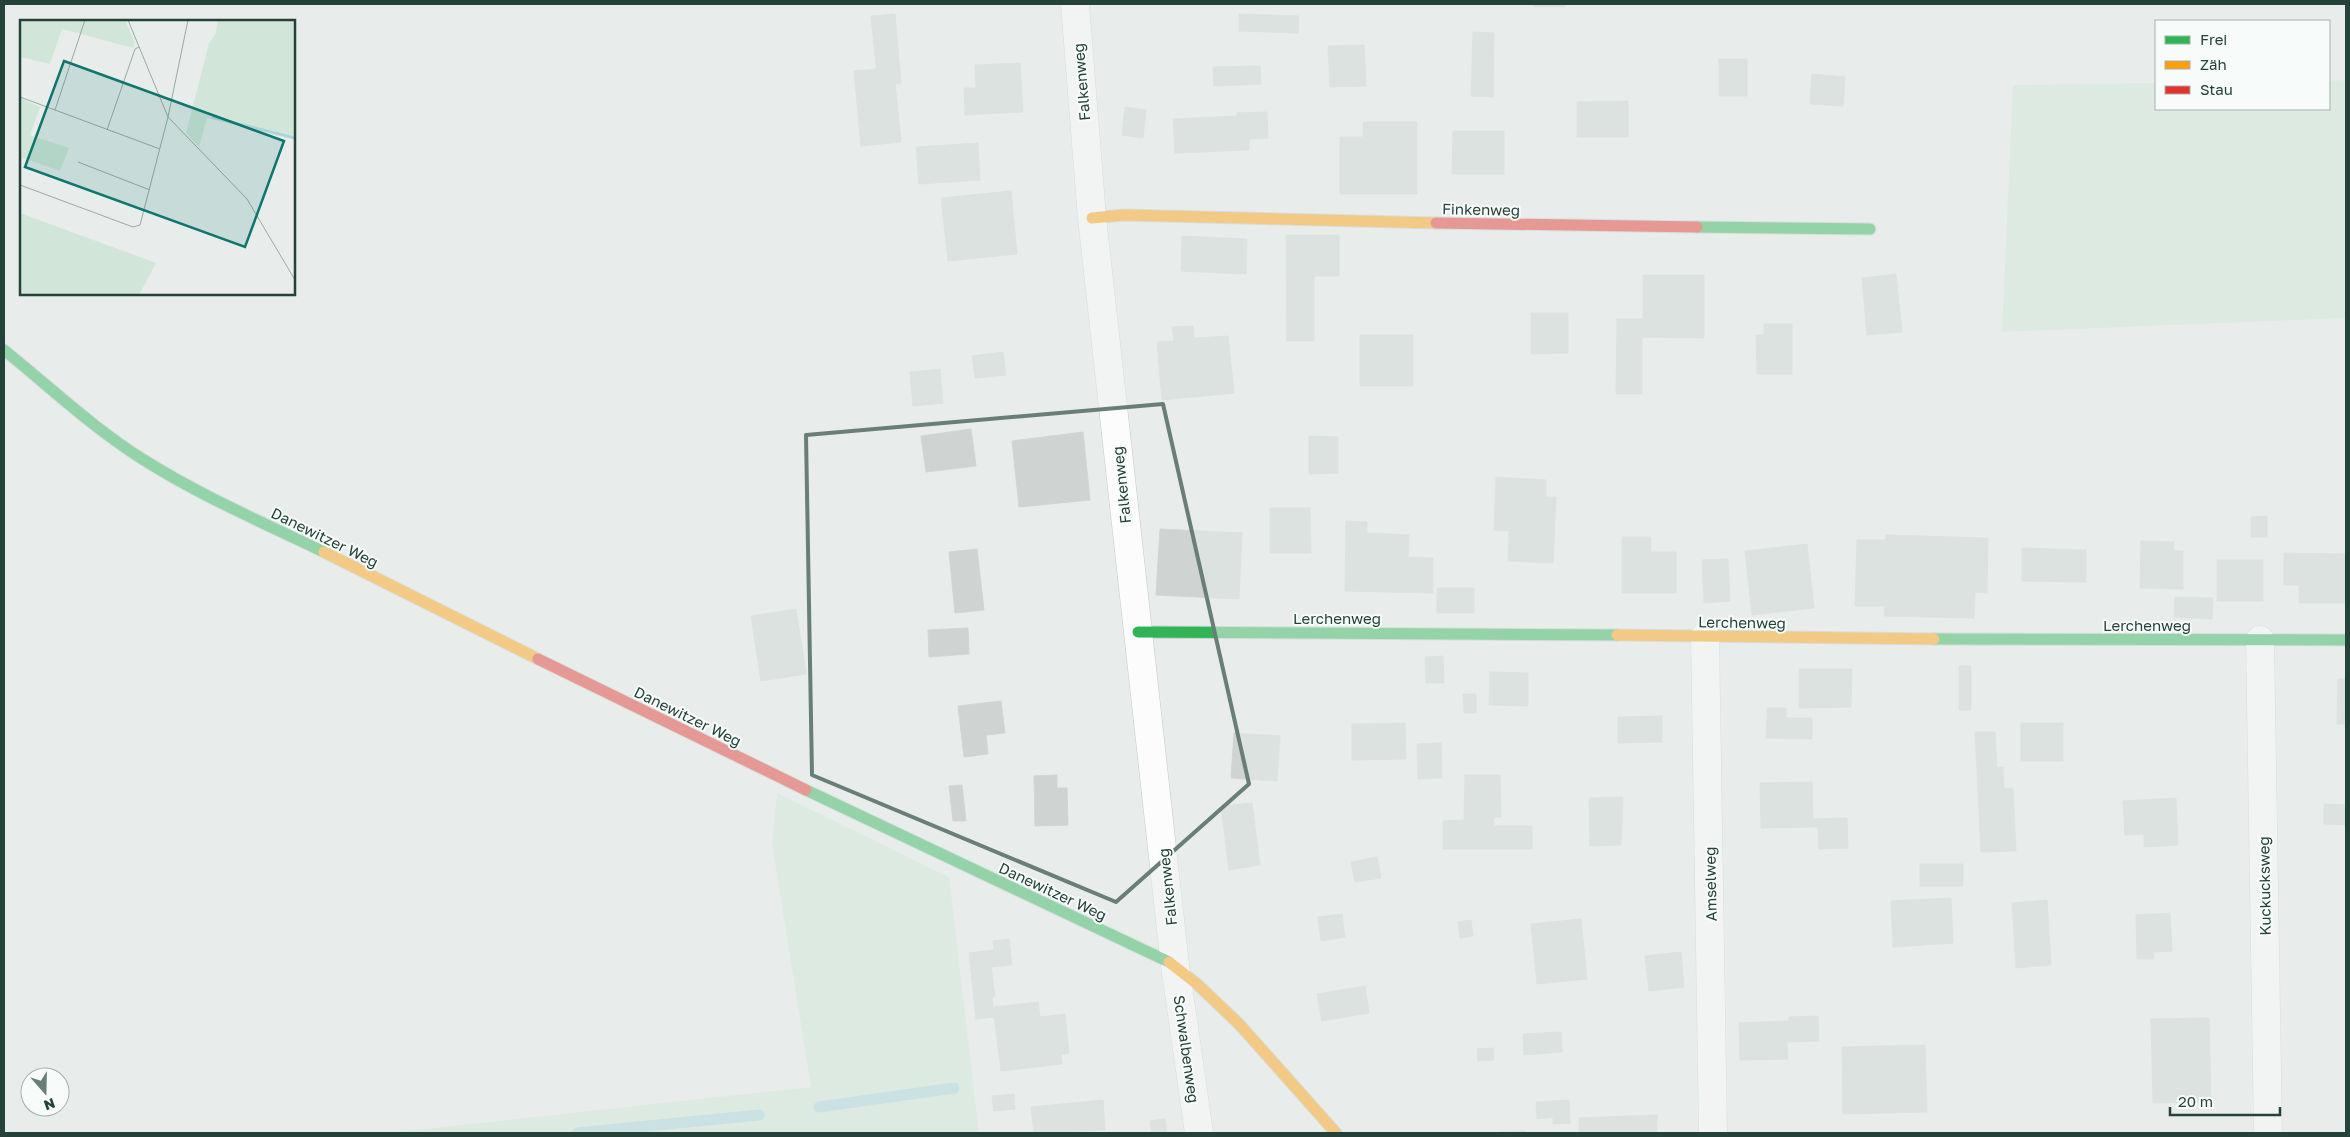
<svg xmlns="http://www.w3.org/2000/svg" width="2350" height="1137" font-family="'Golos Text',sans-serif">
	<rect width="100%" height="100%" fill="#e8edeb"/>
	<!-- green -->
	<path fill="#d1e6d8" d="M 2346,80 L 2346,318 L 2002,332 L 2013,85 L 2156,83 L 2156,109 L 2329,109 L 2329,81 Z
		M 777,793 L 949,877 L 979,1133 L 388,1133 L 811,1087 L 772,844 Z"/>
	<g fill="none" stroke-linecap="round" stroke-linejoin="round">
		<!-- stream -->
		<path stroke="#a9d4db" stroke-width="11" d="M 819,1107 L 954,1088
			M 577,1133 L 759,1115"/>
	</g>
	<!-- building -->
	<path fill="#cfd4d2" stroke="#d1d6d4" d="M 1534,4 L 1565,4 L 1565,7 L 1534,7 Z
		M 895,14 L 901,83 L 878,85 L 871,16 Z
		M 1239,14 L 1299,16 L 1298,33 L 1239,31 Z
		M 1473,32 L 1494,33 L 1493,97 L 1471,96 Z
		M 1364,45 L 1366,86 L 1330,87 L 1328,46 Z
		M 1719,59 L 1747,59 L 1747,96 L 1719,96 Z
		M 1020,63 L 1023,112 L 965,115 L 964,88 L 976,88 L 975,65 Z
		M 1260,66 L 1261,84 L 1214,86 L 1213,67 Z
		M 876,69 L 878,85 L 895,83 L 901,142 L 861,146 L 854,71 Z
		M 1812,74 L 1845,77 L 1843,106 L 1810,104 Z
		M 1628,101 L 1628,137 L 1577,137 L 1577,102 Z
		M 1125,107 L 1146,110 L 1143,138 L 1122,135 Z
		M 1267,112 L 1268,138 L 1249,139 L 1249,150 L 1175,153 L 1173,119 L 1237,116 L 1237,113 Z
		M 1363,122 L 1417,122 L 1417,194 L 1340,194 L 1340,137 L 1363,137 Z
		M 1453,131 L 1504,131 L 1504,174 L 1452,174 Z
		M 978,143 L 980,180 L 919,184 L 916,147 Z
		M 1011,191 L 1017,254 L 948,261 L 941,198 Z
		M 1286,235 L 1339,235 L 1339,276 L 1314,276 L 1314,341 L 1287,341 Z
		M 1182,236 L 1247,239 L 1246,274 L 1181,271 Z
		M 1896,274 L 1902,332 L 1867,335 L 1862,278 Z
		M 1643,275 L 1704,275 L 1704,338 L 1642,337 L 1642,394 L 1616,394 L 1617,319 L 1643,319 Z
		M 1531,313 L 1568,313 L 1568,353 L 1531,354 Z
		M 1764,324 L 1792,324 L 1792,374 L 1757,374 L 1756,335 L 1764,335 Z
		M 1193,326 L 1194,338 L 1228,336 L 1234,393 L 1162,400 L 1157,342 L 1174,341 L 1172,327 Z
		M 1360,335 L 1413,335 L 1413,386 L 1360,386 Z
		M 1003,352 L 1006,375 L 975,378 L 972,356 Z
		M 940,369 L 943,403 L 913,406 L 910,372 Z
		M 971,429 L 976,466 L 926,472 L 921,436 Z
		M 1083,432 L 1090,500 L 1019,507 L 1012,441 Z
		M 1309,436 L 1338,437 L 1338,473 L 1309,474 Z
		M 1496,477 L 1546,480 L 1546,497 L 1556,497 L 1553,563 L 1508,561 L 1509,531 L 1494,530 Z
		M 1270,508 L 1310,508 L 1311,553 L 1270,553 Z
		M 2267,516 L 2267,537 L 2251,537 L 2251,517 Z
		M 1346,521 L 1367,522 L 1367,533 L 1409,535 L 1408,557 L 1433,558 L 1433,593 L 1345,591 Z
		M 1160,529 L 1242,533 L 1239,599 L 1156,595 Z
		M 1886,535 L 1988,538 L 1987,593 L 1975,592 L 1974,618 L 1884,616 L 1885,606 L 1855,606 L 1857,540 L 1886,540 Z
		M 1622,537 L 1651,537 L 1651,552 L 1676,552 L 1676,593 L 1622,593 Z
		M 2141,541 L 2174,542 L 2174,551 L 2183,551 L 2183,589 L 2140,588 Z
		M 1807,544 L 1814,608 L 1752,615 L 1745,551 Z
		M 2022,548 L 2086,550 L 2086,582 L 2022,581 Z
		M 977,549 L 984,610 L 955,613 L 949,552 Z
		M 2284,553 L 2346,554 L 2346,603 L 2299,603 L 2299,585 L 2284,585 Z
		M 1728,559 L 1730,601 L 1704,603 L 1702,560 Z
		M 2217,560 L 2263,560 L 2263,601 L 2217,601 Z
		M 1437,588 L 1474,588 L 1474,613 L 1437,613 Z
		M 2175,597 L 2213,598 L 2212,619 L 2174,617 Z
		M 796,609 L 806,674 L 761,681 L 751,616 Z
		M 968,628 L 969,654 L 929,657 L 928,630 Z
		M 1443,656 L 1444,683 L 1426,683 L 1425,657 Z
		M 1959,666 L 1971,666 L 1971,710 L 1959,710 Z
		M 1799,669 L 1852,669 L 1851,707 L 1799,708 Z
		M 1490,672 L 1528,673 L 1528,706 L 1489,705 Z
		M 2338,679 L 2346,679 L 2346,724 L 2337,724 Z
		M 1463,694 L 1476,694 L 1476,713 L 1464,713 Z
		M 1001,701 L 1005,733 L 986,735 L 988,754 L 964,757 L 958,706 Z
		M 1767,708 L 1786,708 L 1786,718 L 1767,718 Z
		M 1662,716 L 1662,742 L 1618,743 L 1618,717 Z
		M 1767,718 L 1812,718 L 1812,739 L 1766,738 Z
		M 1405,723 L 1406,759 L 1352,760 L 1352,724 Z
		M 2021,723 L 2063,723 L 2063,761 L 2021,761 Z
		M 1975,732 L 1995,732 L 1997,768 L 2003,767 L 2004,789 L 1978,790 Z
		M 1234,733 L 1280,736 L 1277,781 L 1231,778 Z
		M 1441,743 L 1442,778 L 1418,779 L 1417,744 Z
		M 1057,775 L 1057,788 L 1067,788 L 1068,825 L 1035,826 L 1034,776 Z
		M 1465,775 L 1500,775 L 1501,817 L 1494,817 L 1494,826 L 1532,826 L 1532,849 L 1443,849 L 1443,821 L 1464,820 Z
		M 1812,782 L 1813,819 L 1847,818 L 1848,848 L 1819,849 L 1818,827 L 1761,828 L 1760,783 Z
		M 962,785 L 966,821 L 953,821 L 949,786 Z
		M 2013,788 L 2016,851 L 1981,852 L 1978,790 Z
		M 1623,797 L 1621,845 L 1590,846 L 1589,798 Z
		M 2176,798 L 2178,845 L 2144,847 L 2144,834 L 2125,835 L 2123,801 Z
		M 1252,803 L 1260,865 L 1229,870 L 1221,806 Z
		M 2324,804 L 2346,805 L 2346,825 L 2324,824 Z
		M 1377,857 L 1381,878 L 1355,882 L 1351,862 Z
		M 1920,864 L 1963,864 L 1963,886 L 1920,886 Z
		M 1951,898 L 1953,943 L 1893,947 L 1891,901 Z
		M 2047,900 L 2051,965 L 2016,968 L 2012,903 Z
		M 2170,913 L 2172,951 L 2153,952 L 2154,959 L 2137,959 L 2136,915 Z
		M 1342,914 L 1345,937 L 1321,941 L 1318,917 Z
		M 1581,919 L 1587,979 L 1537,984 L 1531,924 Z
		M 1471,920 L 1473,936 L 1460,938 L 1458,922 Z
		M 1009,939 L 1012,965 L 991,967 L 995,997 L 992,998 L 995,1017 L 976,1019 L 969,953 L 994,950 L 993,941 Z
		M 1681,952 L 1684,987 L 1649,991 L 1645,956 Z
		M 1365,986 L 1369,1013 L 1322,1021 L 1317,994 Z
		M 1038,1002 L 1040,1017 L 1065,1014 L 1069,1053 L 1061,1055 L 1062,1064 L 1001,1071 L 993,1007 Z
		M 1818,1016 L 1819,1041 L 1787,1042 L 1788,1059 L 1740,1060 L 1739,1023 L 1789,1021 L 1789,1017 Z
		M 2209,1018 L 2211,1102 L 2153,1103 L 2151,1019 Z
		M 1561,1032 L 1562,1052 L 1524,1055 L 1523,1034 Z
		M 1925,1045 L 1927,1112 L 1843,1114 L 1842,1047 Z
		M 1493,1048 L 1494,1060 L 1478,1061 L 1477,1049 Z
		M 1014,1094 L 1015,1109 L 994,1111 L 992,1096 Z
		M 1103,1100 L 1105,1130 L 1034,1133 L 1031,1107 Z
		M 1569,1100 L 1570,1123 L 1553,1124 L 1553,1117 L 1537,1119 L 1536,1102 Z
		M 1657,1115 L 1657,1133 L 1579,1133 L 1579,1118 Z
		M 1165,1119 L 1167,1133 L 1152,1133 L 1150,1121 Z
		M 1525,1131 L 1525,1133 L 1498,1133 L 1498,1132 Z"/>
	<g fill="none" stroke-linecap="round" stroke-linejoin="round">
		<!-- street casing -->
		<g stroke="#c5cac8" stroke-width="29">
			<path id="street" d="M 1075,4 L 1092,218 L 1175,965 L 1199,1133
				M 1705,636 L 1713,1133
				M 2260,640 L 2268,1133"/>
		</g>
		<!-- fast casing -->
		<g stroke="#c3cbc8" stroke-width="13">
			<path id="fast" d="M 1697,227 L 1870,229
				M 4,350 C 50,387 94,429 144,460 C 201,496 264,523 324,552
				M 1138,632 L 1617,635
				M 1934,639 L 2346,640
				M 806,790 L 1169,962"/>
		</g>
		<!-- slow casing -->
		<g stroke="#c3cbc8" stroke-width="13">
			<path id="slow" d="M 1092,218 L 1124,215 L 1436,223
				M 324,552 L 538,659
				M 1617,635 L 1934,639
				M 1169,962 L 1197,984 L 1239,1024 L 1336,1133"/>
		</g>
		<!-- jam casing -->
		<g stroke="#c3cbc8" stroke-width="13">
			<path id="jam" d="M 1436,223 L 1697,227
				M 538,659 L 806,790"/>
		</g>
		<!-- street -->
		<use href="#street" stroke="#fcfcfc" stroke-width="28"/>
		<!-- fast -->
		<use href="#fast" stroke="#30b455" stroke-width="11"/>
		<!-- slow -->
		<use href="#slow" stroke="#ff9f0a" stroke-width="11"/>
		<!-- jam -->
		<use href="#jam" stroke="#e5322d" stroke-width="11"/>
	</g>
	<!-- marked area -->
	<path d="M0 0H2350V1137H0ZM 1163,404 L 1249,784 L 1116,902 L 812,775 L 806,435 Z" fill="#e8edeb" fill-opacity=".55" fill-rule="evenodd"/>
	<path fill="none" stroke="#697e78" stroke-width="4" stroke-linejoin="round" d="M 1163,404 L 1249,784 L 1116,902 L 812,775 L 806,435 Z"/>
	<g text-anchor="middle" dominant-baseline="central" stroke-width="4" stroke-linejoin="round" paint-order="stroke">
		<!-- street labels -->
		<g font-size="15" fill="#24423a" stroke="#f7fbf9">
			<text transform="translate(1081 82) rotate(-95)">Falkenweg</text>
			<text transform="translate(1481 209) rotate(1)">Finkenweg</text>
			<text transform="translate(1121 485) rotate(-96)">Falkenweg</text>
			<text transform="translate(325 537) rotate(26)">Danewitzer Weg</text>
			<text x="1337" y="618">Lerchenweg</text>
			<text transform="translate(1742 622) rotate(1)">Lerchenweg</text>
			<text x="2147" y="625">Lerchenweg</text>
			<text transform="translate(688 716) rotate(26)">Danewitzer Weg</text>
			<text transform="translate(1710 884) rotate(-91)">Amselweg</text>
			<text transform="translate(2264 886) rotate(-91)">Kuckucksweg</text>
			<text transform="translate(1167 887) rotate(-96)">Falkenweg</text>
			<text transform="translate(1053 891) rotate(25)">Danewitzer Weg</text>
			<text transform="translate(1187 1049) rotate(82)">Schwalbenweg</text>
		</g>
	</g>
	<!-- overview -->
	<g transform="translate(20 20)">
		<rect width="275" height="275" fill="#e8edeb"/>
		<path d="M 0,0 L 105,0 L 115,23 L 113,28 L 42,9 L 30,44 L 0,37 ZM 198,0 L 275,0 L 275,120 L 187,98 L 179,127 L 166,113 L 189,23 L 196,13 ZM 0,78 L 20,87 L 10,115 L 49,128 L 40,151 L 3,138 L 0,144 ZM 0,193 L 136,243 L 119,275 L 0,275 Z" fill="#d1e6d8"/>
		<path fill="none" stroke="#a9d4db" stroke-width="2.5" d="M 192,97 L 275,118"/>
		<path fill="none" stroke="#9aa9a4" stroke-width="1" d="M 108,0 L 148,97 L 227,179 L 275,260M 0,77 L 140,129M 35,90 L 65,0M 87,110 L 115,29 L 119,27M 58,142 L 130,170M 0,165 L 113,207 L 120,205 L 148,97 L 168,0"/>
		<path fill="#0f766e" fill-opacity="0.15" stroke="#0f766e" stroke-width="2.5" d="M 44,41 L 264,121 L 225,227 L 5,147 Z"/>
		<rect width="275" height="275" fill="none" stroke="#24423a" stroke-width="2.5"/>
	</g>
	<!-- border -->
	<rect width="2350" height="1137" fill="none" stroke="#24423a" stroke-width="10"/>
	<!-- legend -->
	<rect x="2155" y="20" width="175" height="90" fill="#f7fbf9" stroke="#a3b1ad"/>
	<rect x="2165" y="36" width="25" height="8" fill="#30b455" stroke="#a3b1ad"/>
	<text x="2200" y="45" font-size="15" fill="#24423a">Frei</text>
	<rect x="2165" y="61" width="25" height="8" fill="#ff9f0a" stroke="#a3b1ad"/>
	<text x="2200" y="70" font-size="15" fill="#24423a">Zäh</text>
	<rect x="2165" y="86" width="25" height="8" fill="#e5322d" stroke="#a3b1ad"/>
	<text x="2200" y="95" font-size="15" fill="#24423a">Stau</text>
	<!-- north arrow -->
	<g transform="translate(45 1092) rotate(160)"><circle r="24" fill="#f7fbf9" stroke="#a3b1ad"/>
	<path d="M0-4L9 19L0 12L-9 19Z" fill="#697e78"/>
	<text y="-8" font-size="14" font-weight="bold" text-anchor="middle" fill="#24423a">N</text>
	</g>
	<!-- scale -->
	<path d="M2170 1107v8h110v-8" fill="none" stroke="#24423a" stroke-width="2.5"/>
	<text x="2178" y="1107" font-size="15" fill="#24423a" stroke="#f7fbf9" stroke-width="4" paint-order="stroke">20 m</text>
</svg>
